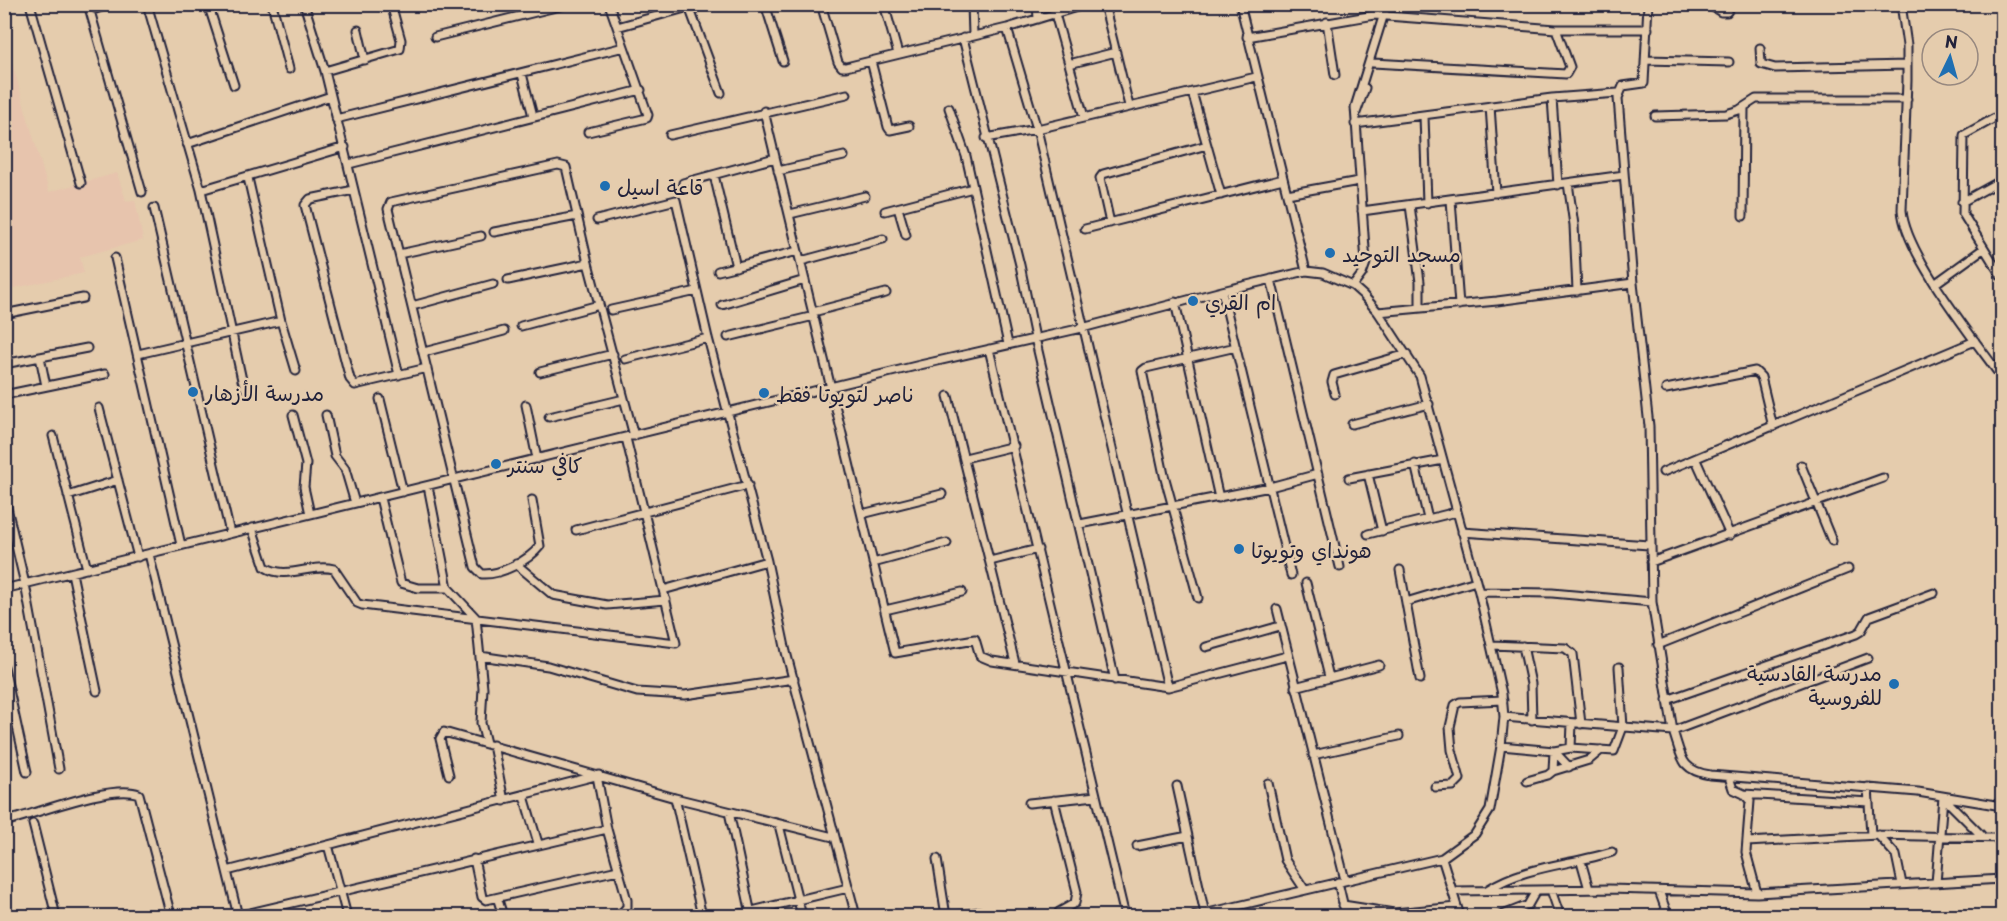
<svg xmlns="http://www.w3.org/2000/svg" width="2007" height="921" font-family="'Playpen Sans','Playpen Sans Arabic',sans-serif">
	<rect width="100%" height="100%" fill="#e5ccad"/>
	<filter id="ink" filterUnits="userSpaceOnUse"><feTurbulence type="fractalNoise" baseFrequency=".0167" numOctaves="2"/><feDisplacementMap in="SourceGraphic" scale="12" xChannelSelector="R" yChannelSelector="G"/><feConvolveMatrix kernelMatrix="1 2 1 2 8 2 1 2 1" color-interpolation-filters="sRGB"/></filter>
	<g filter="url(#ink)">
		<!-- built -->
		<path fill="#e7c4ad" d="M 4,35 L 49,192 L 117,173 L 126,201 L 135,200 L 143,240 L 80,257 L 84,273 L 5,290 Z"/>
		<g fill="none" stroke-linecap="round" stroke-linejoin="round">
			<!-- minor casing -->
			<g stroke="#22223b" stroke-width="11">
				<path id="minor" d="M 30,4 L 81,183
					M 88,4 L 142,192
					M 147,4 L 201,190 L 242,380 L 245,388 L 250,391
					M 208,4 L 234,85
					M 272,4 L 289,69
					M 304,4 L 325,71 L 399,375
					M 688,4 L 721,93
					M 765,4 L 783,61
					M 821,4 L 838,62 L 842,67 L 846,67 L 1007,28 L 1087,4
					M 884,4 L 898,54
					M 972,4 L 973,35
					M 1037,4 L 1038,19
					M 1104,4 L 1129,106
					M 1240,4 L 1306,271
					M 1708,4 L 1721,12 L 1727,12 L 1732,4
					M 1901,4 L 1907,45 L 1907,81 L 1902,210 C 1905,254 1975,340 2002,378
					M 2000,4 L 2002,22
					M 90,11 L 110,4
					M 1055,14 L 1084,117
					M 1327,22 L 1335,75
					M 617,27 L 689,7
					M 1007,28 L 1037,129 L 1168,687
					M 358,30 L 365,60
					M 435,37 L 568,4
					M 1247,37 L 1374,15 L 1556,29 L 1648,29
					M 963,38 L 1020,265 L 1035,338 L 1115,680
					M 1760,48 L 1761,64 L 1775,68 L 1907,65
					M 1646,60 L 1729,62
					M 871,61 L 888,127 L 890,130 L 909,126
					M 1373,63 L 1566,74 L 1570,67 L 1556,29
					M 1069,64 L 1116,52
					M 325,71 L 400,49 L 401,40 L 391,4
					M 522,74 L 533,116
					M 1192,92 L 1221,195
					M 1552,98 L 1558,185
					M 1490,106 L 1496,193
					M 949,108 L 966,156 L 1008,344
					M 764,111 L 895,653 L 975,639 L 980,656 L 992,661 L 1168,687 L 1287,656
					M 1356,113 L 1365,88
					M 2002,114 L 1964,135 L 1963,214 L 2002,277
					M 1424,116 L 1427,203
					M 1655,116 L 1726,114 L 1739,110 L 1756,99 L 1907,99
					M 336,119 L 624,47
					M 1355,124 L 1552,98 L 1618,93
					M 588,132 L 647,118 L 648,115 L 609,4
					M 670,135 L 847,94
					M 986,138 L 1037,129 L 1256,77
					M 187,144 L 331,96
					M 349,164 L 641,90
					M 778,171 L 844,156
					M 714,175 L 736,267
					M 683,183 L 775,158
					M 1568,183 L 1574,225 L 1577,291
					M 201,190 L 345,147
					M 354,190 L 310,199 L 305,205 L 350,379 L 355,385 L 359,384 L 427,368
					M 1287,194 L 1359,181
					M 1451,200 L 1459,305
					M 1962,202 L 2002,180
					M 1410,205 L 1420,282 L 1420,308
					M 154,208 L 230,533
					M 898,208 L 906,235
					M 885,211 L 973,188
					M 1362,211 L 1624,175
					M 790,214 L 865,196
					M 1743,216 L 1744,108
					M 597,220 L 676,200 L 708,338 L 767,561 L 786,652 L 856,916
					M 1110,223 L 1100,178 L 1103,174 L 1207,145
					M 1085,229 L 1283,179
					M 494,232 L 577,216
					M 399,254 L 481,236
					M 115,258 L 181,545
					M 801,261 L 883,239
					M 718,271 L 798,251
					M 1271,279 L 1340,567
					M 508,280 L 588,263
					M 1936,283 L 1983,249
					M 1353,286 L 1362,274 L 1366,263 L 1355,107 L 1387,4
					M 1222,291 L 1291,575
					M 1175,302 L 1219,498
					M 722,305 L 805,280
					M 412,306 L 493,284
					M 611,310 L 697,291
					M 813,312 L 886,293
					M 1378,312 L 1497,301 L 1633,283
					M 4,314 L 83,298
					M 281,321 L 296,371
					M 521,326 L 599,305
					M 728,337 L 814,316
					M 989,349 L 1125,916
					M 424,352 L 504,331
					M 138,354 L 281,321 L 248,178
					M 40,357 L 46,386
					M 625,359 L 708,338
					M 4,364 L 87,348
					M 540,372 L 613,354
					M 1666,389 L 1755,371 L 1761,377 L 1773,427
					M 1335,394 L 1332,382 L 1334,375 L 1407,354
					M 4,395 L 105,374
					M 948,396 L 1015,663
					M 380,399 L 403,492
					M 526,405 L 537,459
					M 99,408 L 138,557
					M 293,415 L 306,464 L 304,487 L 310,514
					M 326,415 L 335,456 L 345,469 L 355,503
					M 549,417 L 624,399
					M 1352,424 L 1429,404
					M 53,436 L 87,569
					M 965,458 L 1014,446
					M 1696,460 L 1730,535
					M 1415,464 L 1428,519
					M 1801,465 L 1832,541
					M 1663,472 L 1975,341
					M 1368,474 L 1382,531
					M 1349,478 L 1443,460
					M 428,486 L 448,588 L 476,618 L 483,688 L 481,723 L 486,743
					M 4,495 L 25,584 L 59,769
					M 68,496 L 118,480
					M 380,498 L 401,583 L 418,588 L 448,588
					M 532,500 L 540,546 C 528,561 501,575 482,574 L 475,567 L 388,209 L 391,202 L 558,165 L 566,167 L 588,263 L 634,436
					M 862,514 L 942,494
					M 1080,524 L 1270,487 L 1318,474
					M 252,528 L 265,567 C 287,581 310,563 334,569 L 357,603 L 362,605 L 676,643 L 626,438
					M 576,530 L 748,485
					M 1462,532 L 1649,545
					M 1368,534 L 1456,512
					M 149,554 L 238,916
					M 990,561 L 1038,549
					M 1651,562 L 1883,478
					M 873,563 L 947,543
					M 516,564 L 553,595 L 607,605 L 666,600
					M 1400,570 L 1420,679
					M 72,573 L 97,691
					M 1306,583 L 1329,677
					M 4,589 L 920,365 L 1082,328 L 1222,291 L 1306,271 L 1323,273 L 1353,286 L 1363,295 L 1378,312 L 1420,376 L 1479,592 L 1502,694 L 1504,717 L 1501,746 L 1490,810 L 1475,834 L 1442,858 L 1195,916
					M 663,590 L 767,561
					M 1479,592 L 1552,593 L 1652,602
					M 1198,598 L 1164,475 L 1142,371 L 1146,368 L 1236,347
					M 1406,602 L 1476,581
					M 1277,609 L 1345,880
					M 885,610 L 962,592
					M 1492,645 L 1565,648 L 1573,654 L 1581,724
					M 1658,645 L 1848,569
					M 1523,646 L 1531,684 L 1532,720
					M 1206,647 L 1280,626
					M 480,656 L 548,666 L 637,692 L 685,695 L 794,679
					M 1868,658 L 1673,731 C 1682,757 1680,770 1710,775 L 1918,792 L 2002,806
					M 4,667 L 27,772
					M 1295,687 L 1379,665
					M 1667,700 L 1856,634 L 1861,631 L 1869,617 L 1934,593
					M 1504,717 L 1673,731 L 1652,602 L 1649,426 L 1633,283 L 1618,98 L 1623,86 L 1644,83 L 1648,4
					M 493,745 L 504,801
					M 1501,746 L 1554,751 L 1571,748 L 1614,751 L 1623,727 L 1619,667
					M 1571,748 L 1572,723
					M 1313,755 L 1399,736
					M 1553,771 L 1589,760 L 1601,750
					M 449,775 L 440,739 L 444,732 L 675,798 L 833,837
					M 597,776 L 607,829 L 627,900 L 627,907 L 619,916
					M 1729,777 L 1733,789 L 1744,794 L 1750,801 L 1746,852 L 1757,893
					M 1527,781 L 1548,775 L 1553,771 L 1554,751 L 1569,767
					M 1268,783 L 1285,860 L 1305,890
					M 1177,786 L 1205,914
					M 1435,787 L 1453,786 L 1460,779 L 1452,750 L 1450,727 L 1455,705 L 1460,702 L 1503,700
					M 1868,787 L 1871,835
					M 1744,794 L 1869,802
					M 524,796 L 538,843
					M 675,798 L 702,916
					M 1054,800 L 1077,892 L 1075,903 L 1059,912 L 1057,916
					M 1029,803 L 1096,796
					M 729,812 L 751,914
					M 4,822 C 35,814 113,783 139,794 L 171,916
					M 33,824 L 56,916
					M 779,825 L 802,916
					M 1878,835 L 1896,855 L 1902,884
					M 1747,842 L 1878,835 L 2002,838
					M 328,845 L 347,916
					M 1137,846 L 1188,836
					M 1442,858 L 1460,916
					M 474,859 L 482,897 L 486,900 L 618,870
					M 937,859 L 946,916
					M 1581,861 L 1589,889
					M 227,871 L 599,775
					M 1338,882 L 1346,916
					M 1936,883 L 1943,797 L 1981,835
					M 1487,890 C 1524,866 1570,865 1612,852
					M 1551,890 L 1560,916
					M 1454,891 L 1609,889 L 1757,893 L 2002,879
					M 1659,891 L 1668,916
					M 498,900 L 503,916
					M 1343,905 L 1394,913 L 1457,907
					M 237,916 L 607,829
					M 731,916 L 848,888
					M 955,916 L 979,912 L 995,916
					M 1500,916 L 1528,905 L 1536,891"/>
			</g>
			<!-- minor -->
			<use href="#minor" stroke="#e5ccad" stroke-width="7"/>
		</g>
	</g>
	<!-- markers -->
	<g fill="#1f6fb2" stroke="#e5ccad" stroke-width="2">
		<circle cx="605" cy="186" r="6"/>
		<circle cx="1330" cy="253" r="6"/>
		<circle cx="1193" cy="301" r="6"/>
		<circle cx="193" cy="392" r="6"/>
		<circle cx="764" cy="393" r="6"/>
		<circle cx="496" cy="464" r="6"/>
		<circle cx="1239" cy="549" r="6"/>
		<circle cx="1894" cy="684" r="6"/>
	</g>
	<g text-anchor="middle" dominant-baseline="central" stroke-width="5" stroke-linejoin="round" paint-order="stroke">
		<!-- poi labels -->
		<g font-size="21" fill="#22223b" stroke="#e5ccad" text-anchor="start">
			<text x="617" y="186">قاعة اسيل</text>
			<text x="1342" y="253">مسجد التوحيد</text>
			<text x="1205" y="301">ام القري</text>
			<text x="205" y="392">مدرسة الأزهار</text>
			<text x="776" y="393">ناصر لتويوتا فقط</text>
			<text x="508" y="464">كافي سنتر</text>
			<text x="1251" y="549">هونداي وتويوتا</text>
			<text x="1882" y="672" text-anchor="end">مدرسة القادسية<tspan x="1882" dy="24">للفروسية</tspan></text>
		</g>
	</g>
	<!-- margin -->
	<rect width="2007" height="921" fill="none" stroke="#e5ccad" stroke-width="24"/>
	<rect x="12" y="12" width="1983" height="897" fill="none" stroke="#22223b" stroke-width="2" filter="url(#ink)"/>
	<!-- north arrow -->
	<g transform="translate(1950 57) rotate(5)"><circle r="28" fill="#e5ccad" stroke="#97887f" stroke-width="1.5"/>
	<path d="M0-4.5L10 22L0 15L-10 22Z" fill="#1f6fb2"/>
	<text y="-9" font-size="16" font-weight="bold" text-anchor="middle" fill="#22223b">N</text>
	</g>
</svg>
